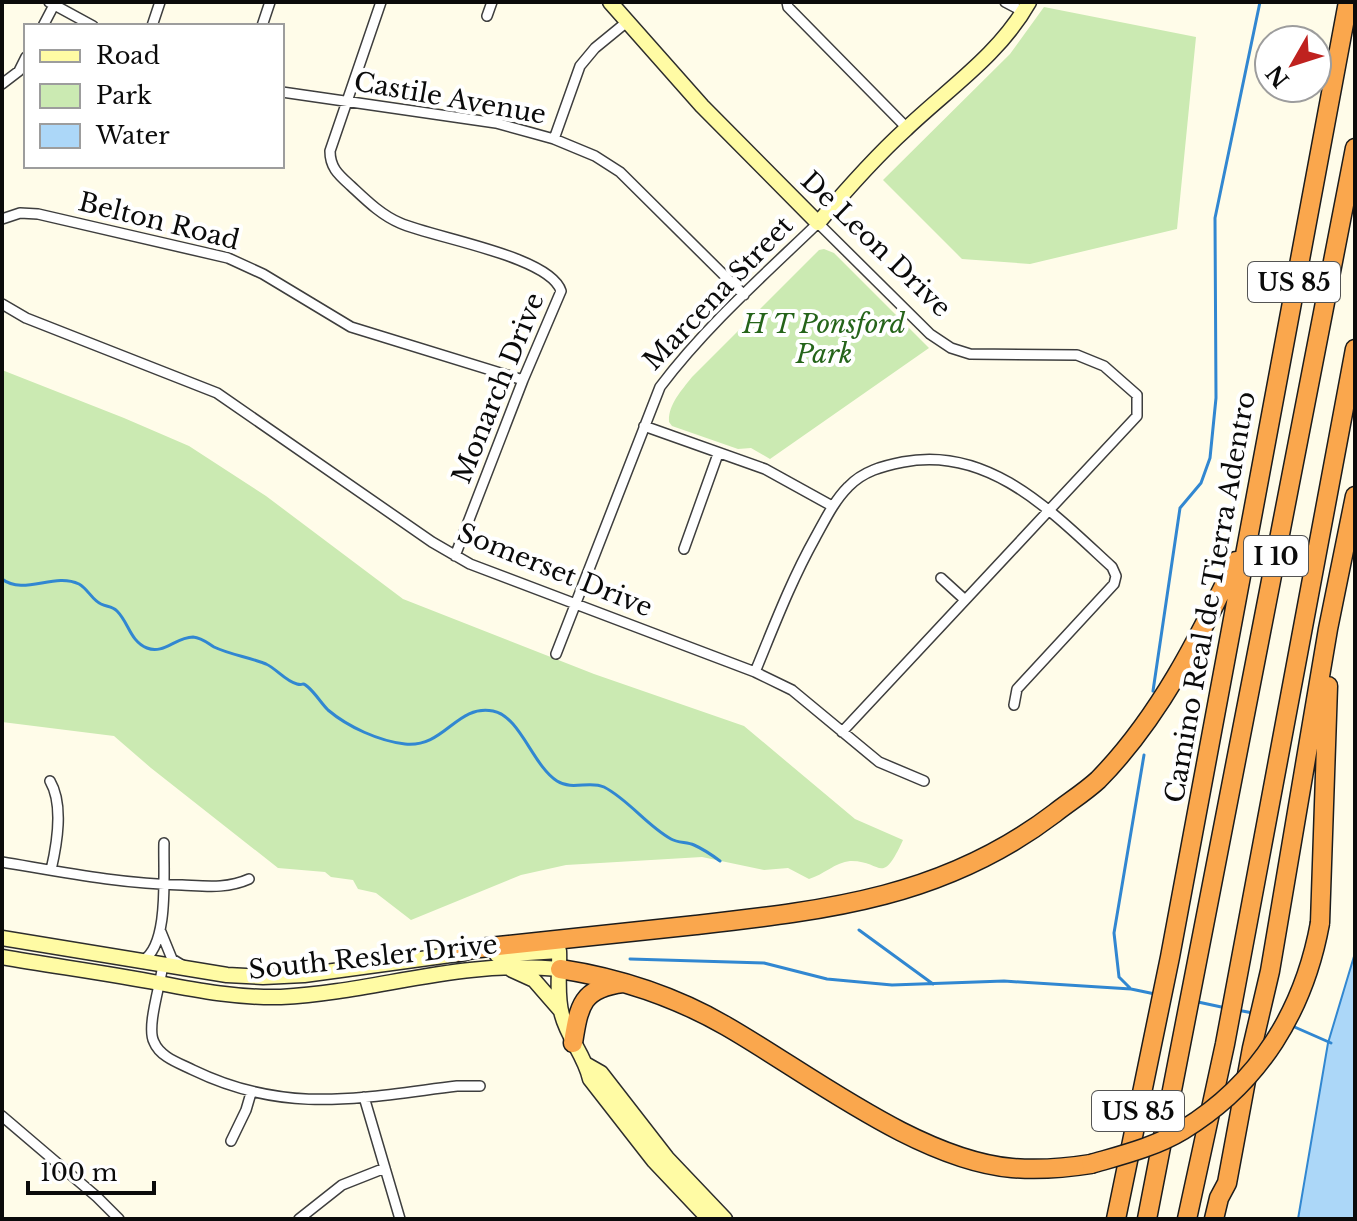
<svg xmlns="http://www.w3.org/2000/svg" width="1357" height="1221" font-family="'Libre Baskerville',serif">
	<rect width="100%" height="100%" fill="#fffce9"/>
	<!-- green -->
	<path fill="#cbeab2" d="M 1044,7 L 1196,37 L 1177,229 L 1030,264 L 962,259 L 883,180 L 1010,54 Z
		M 824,249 L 834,253 L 929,348 L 770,459 L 751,448 L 738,449 L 672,426 L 669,422 C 668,405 681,391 692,377 L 819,250 Z
		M 2,370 L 124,418 L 189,446 L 266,496 L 403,599 L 594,674 L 744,726 L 855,819 L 903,840 C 881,888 882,860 850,861 C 836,862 823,875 809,879 L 788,868 L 764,870 L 702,857 L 566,865 L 521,875 L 411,920 L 376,893 L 358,889 L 353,880 L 331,877 L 325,872 L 278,868 L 151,768 L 114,736 L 2,722 Z"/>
	<!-- water -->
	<path fill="#acd7f8" stroke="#3187d1" stroke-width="2" d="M 1355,953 L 1355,1219 L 1298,1219 L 1328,1043 Z"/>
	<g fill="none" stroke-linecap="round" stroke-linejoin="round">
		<!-- stream -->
		<path stroke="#3187d1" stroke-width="3" d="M 2,579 C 24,596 54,572 79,584 C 88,589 92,600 101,604 C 107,607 112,606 117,611 C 129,623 130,641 147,648 C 163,655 176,637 193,637 C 202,638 206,642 214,647 C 231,655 249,657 266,664 C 277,669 285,681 297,684 C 305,686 301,681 308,687 C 316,694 321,703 328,710 C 348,727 379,741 405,744 C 445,748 456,704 493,711 C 520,716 533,766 557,781 C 573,791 589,780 604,787 C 629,800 646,825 671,839 C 678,843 687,842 694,845 C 703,849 712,855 720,861
			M 1153,691 L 1180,508 L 1201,483 L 1210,458 L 1216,398 L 1215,218 L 1260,2
			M 859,930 L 933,984
			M 630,959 L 764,963 L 827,979 L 892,985 L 1004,981 L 1131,989 L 1155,994
			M 1130,988 L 1119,977 L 1114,933 L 1144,755
			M 1198,1002 L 1226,1008
			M 1237,1010 L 1253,1013
			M 1290,1025 L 1331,1043"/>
		<!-- street casing -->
		<g stroke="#3e3e3e" stroke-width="12">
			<path id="street" d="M 49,2 L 93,26
				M 381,2 L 330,151 C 330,168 339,175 351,186 C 366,200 381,215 400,223 C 434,238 550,256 561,291 L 523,380 L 455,556
				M 787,2 L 788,7 L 907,128
				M 1005,2 L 1024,12
				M 487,16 L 492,2
				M 43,26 L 54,5
				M 152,26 L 160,2
				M 262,26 L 270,2
				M 2,84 L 19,71 L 26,57
				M 282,92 L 496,123 L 554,139 L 595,156 L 620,172 L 744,295
				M 554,139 L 580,66 L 595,48 L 628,21
				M 2,219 L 20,213 L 38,214 L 228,258 L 263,274 L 351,327 L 523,380
				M 2,304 L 26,318 L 217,393 L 432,542 L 470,564 L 755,672 L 792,690 L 879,762 L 924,781
				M 644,426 L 765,469 L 832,506
				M 684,549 L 718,454
				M 941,578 L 964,599
				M 556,654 L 660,387 C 705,327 764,275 818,223 L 930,334 L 951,348 L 970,354 L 1077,355 L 1104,366 L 1137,395 L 1137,416 L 842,732
				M 755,672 C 774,626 791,581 815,538 C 825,520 834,501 848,487 C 863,471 883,466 903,462 C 990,445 1054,514 1112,567 L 1116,576 L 1114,584 L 1017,689 L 1014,705
				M 50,781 C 64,805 57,844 51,870
				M 2,862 C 62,872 121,884 182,885 C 205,886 227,889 249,879
				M 161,932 L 172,959 L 182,965
				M 142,961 C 170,946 163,872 164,843
				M 163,964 C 161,983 146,1027 154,1042 C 160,1057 179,1063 193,1070 C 286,1115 359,1098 457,1086 L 480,1086
				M 364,1097 L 400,1219
				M 2,1116 L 97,1197 L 119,1219
				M 231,1141 L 246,1110 L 251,1093
				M 299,1219 L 342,1185 L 385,1168"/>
		</g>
		<!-- secondary casing -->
		<g stroke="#2d2d2d" stroke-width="17">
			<path id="secondary" d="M 610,2 L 702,106 L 818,223 C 846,190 874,158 906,129 C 949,88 999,55 1029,2
				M 2,938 L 227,975 L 263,977 L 304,975 L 465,953
				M 497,955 L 559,951 C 560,971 556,995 562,1015 C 568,1038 585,1056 590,1079 L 654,1161 L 709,1219
				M 2,957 C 54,966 107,973 159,983 C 200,991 239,998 281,997 C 377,992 459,959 560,969
				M 512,970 L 534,980 L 561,1011
				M 587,1065 L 601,1073 L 667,1158 L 725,1219"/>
		</g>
		<!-- highway casing -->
		<g stroke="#1c1c1c" stroke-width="21">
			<path id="highway" d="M 1320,923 L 1328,686
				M 458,952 L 480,948 C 552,941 624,933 696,925 C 829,910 945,897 1055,813 C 1069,802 1085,792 1098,780 C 1159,718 1199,638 1236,561
				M 560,969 C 619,978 674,996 726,1026 C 808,1073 918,1160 1012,1168 C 1038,1170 1066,1168 1091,1164
				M 573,1043 C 579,1005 582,988 623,983
				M 1116,1219 L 1170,957 L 1348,2
				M 1147,1219 L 1355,148
				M 1187,1219 L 1225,1044 L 1355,349
				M 1214,1219 L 1219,1198 L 1227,1183 L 1252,1048 L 1270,971 L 1328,629 L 1355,496"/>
		</g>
		<!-- street -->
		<use href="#street" stroke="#fff" stroke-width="9"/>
		<!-- secondary -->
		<use href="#secondary" stroke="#fffba4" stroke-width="14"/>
		<!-- highway -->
		<use href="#highway" stroke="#faa74d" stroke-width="18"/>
		<!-- highway-bridge casing -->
		<g stroke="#1c1c1c" stroke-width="21" stroke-linecap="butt">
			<path id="highway-bridge" d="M 1091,1164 C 1122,1155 1155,1147 1183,1130 C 1260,1083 1304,1010 1320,923"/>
		</g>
		<!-- highway-bridge -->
		<use href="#highway-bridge" stroke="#faa74d" stroke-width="18"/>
	</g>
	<g text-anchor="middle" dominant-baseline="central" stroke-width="8" stroke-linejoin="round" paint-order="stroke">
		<!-- shield labels -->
		<g fill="#fff" stroke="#545454" stroke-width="2">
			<rect x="1248" y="262" width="92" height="40" rx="6"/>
			<rect x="1244" y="536" width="64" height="40" rx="6"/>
			<rect x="1092" y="1091" width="92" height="40" rx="6"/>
		</g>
		<g font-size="24" font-weight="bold" fill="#0b0b0b">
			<text x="1294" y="282">US 85</text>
			<text x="1276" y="556">I 10</text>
			<text x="1138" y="1111">US 85</text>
		</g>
		<!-- street labels -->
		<g font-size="26" fill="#0b0b0b" stroke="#fff">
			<text transform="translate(450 98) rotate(10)">Castile Avenue</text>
			<text transform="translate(159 221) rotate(14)">Belton Road</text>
			<text transform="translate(876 244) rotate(44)">De Leon Drive</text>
			<text transform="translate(718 293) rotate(-46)">Marcena Street</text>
			<text transform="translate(498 388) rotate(-68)">Monarch Drive</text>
			<text transform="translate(555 570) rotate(22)">Somerset Drive</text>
			<text transform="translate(1210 597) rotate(-80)">Camino Real de Tierra Adentro</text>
			<text transform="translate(373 957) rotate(-6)">South Resler Drive</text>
		</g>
		<!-- park labels -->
		<g font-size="26" font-style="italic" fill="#25641a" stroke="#fff">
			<text x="824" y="324">H T Ponsford<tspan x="824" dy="30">Park</tspan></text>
		</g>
	</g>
	<!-- border -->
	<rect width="1357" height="1221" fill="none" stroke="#0b0b0b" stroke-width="8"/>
	<!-- legend -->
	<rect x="24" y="24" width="260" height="144" fill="#ffffff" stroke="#9d9d9d" stroke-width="2"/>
	<rect x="40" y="50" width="40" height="12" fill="#fffba4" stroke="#9d9d9d" stroke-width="2"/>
	<text x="96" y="64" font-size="24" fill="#0b0b0b">Road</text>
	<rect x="40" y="84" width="40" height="24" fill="#cbeab2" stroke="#9d9d9d" stroke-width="2"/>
	<text x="96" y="104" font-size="24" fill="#0b0b0b">Park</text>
	<rect x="40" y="124" width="40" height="24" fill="#acd7f8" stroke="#9d9d9d" stroke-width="2"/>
	<text x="96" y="144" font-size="24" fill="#0b0b0b">Water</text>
	<!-- north arrow -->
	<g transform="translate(1293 64) rotate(231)"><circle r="38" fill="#ffffff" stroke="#9d9d9d" stroke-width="2"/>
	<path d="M0-6L14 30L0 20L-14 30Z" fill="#bf221f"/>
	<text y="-12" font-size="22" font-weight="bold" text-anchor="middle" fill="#0b0b0b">N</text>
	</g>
	<!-- scale -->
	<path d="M28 1181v12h126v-12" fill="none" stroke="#0b0b0b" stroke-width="4"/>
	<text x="40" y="1181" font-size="24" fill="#0b0b0b" stroke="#ffffff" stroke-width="6" paint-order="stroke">100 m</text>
</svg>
